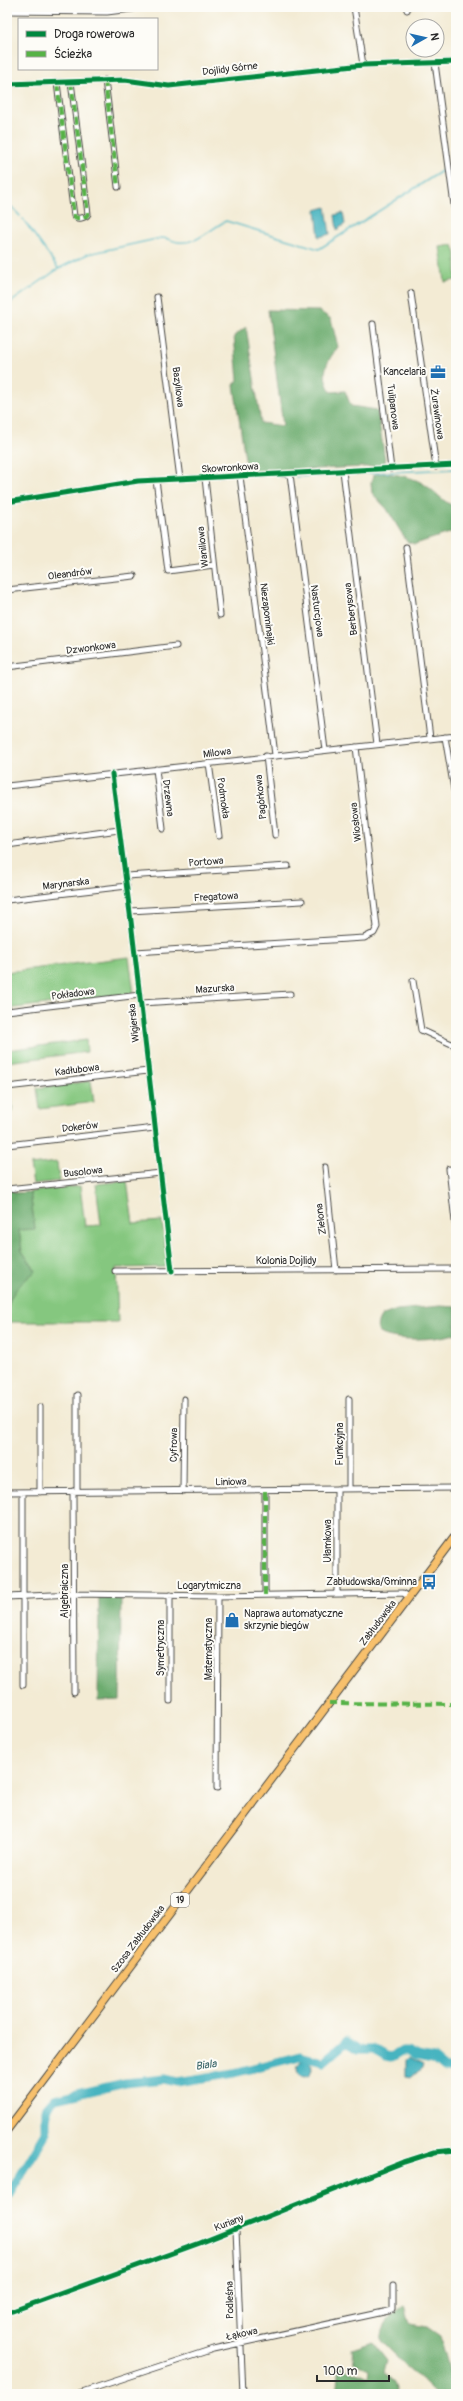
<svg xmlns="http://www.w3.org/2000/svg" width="463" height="2401" font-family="Pangolin,sans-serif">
	<rect width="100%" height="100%" fill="#fdfcf7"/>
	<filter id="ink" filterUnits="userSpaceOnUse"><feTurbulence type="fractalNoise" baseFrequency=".025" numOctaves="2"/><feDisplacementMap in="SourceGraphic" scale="8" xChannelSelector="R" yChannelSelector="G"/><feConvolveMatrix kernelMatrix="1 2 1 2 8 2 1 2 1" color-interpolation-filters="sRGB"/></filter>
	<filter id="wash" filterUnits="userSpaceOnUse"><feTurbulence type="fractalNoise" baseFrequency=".012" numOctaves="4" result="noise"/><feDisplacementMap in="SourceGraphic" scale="16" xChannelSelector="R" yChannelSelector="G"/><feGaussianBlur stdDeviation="0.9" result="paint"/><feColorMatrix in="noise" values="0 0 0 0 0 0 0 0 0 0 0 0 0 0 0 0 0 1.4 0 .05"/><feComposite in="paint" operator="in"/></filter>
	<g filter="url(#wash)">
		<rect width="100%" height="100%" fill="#f3ebd4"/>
		<!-- green -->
		<path fill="#85c77f" stroke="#587955" d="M 453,245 L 456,254 L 456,280 L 445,282 L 440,247 Z
			M 129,957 L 134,993 L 7,1009 L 7,972 Z
			M 86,1040 L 87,1052 L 7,1062 L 7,1050 Z
			M 91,1081 L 94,1102 L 40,1109 L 37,1088 Z
			M 11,1091 L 13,1112 L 7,1113 L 7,1092 Z
			M 57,1162 L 59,1181 L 33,1184 L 30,1165 Z
			M 127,1181 L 133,1223 L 162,1221 L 167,1263 L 165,1267 L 116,1268 L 118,1322 L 7,1322 C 7,1296 15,1286 36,1271 L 22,1251 L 19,1230 L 35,1228 L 30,1192 L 80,1186 L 85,1226 L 101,1225 L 96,1184 Z"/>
		<!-- forest -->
		<path fill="#6cac6e" stroke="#4c6c4c" d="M 268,310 L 319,311 L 331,319 L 338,347 C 326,362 320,374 331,392 L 345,391 L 351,406 L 377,410 L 386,466 L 247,472 L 234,385 L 238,380 L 234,336 L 246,327 L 261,423 L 283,426 Z
			M 381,473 C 396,474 416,477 428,487 C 438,494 444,503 456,507 L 456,531 L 415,544 L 407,542 L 387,509 L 372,493 L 371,483 L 374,475 Z
			M 13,1190 L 14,1193 L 30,1192 L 35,1229 L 19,1230 L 22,1251 L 36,1271 C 23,1281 13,1290 7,1306 L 7,1191 Z
			M 440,1306 L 456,1307 L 456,1333 C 442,1340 394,1342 380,1333 C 375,1329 378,1320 381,1316 L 397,1310 Z
			M 99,1597 L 121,1597 L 120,1700 L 98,1701 Z
			M 405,2305 L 410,2324 L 427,2327 L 440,2336 L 456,2394 L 435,2394 L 381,2341 C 379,2325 394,2313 405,2305 Z
			M 373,2342 L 387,2360 L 384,2373 L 394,2382 L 398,2394 L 336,2394 L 339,2366 L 368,2378 L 369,2370 L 354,2363 L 352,2349 Z"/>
		<!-- water -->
		<path fill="#46b4c0" stroke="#387076" d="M 326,207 L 330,234 L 319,237 L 316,210 Z
			M 343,213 L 345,224 L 337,230 L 335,215 Z
			M 409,2058 L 423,2065 L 422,2068 L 412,2077 L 406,2076 L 406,2061 Z
			M297 2069a8 8 0 1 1 16 0a8 8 0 1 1-16 0Z"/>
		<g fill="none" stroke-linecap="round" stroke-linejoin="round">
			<!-- stream -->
			<path stroke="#46b4c0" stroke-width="1.5" d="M 453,164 L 456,163
				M 7,195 L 8,201
				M 7,202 L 20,216
				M 23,219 L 58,268
				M 7,305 L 58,269 L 88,254 L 161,238 C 168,238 172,241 178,242 C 197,245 211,228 226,221 L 319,249 L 445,169
				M 347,474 L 456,469
				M 296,477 L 338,474
				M 253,2069 L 259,2061"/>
			<!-- river -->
			<path stroke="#46b4c0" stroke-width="9" d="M 7,2198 L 46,2133 L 46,2109 L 55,2099 L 125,2083 L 164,2079 L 177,2082 L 234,2073 L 300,2056 L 323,2062 L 346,2042 L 358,2049 L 374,2049 L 386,2056 L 392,2057 L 402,2051 L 407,2051 L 417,2056 L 433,2059 L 445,2069 L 456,2069"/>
		</g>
	</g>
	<g filter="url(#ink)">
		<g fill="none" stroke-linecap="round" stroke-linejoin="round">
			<!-- minor casing -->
			<g stroke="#494844" stroke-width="7">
				<path id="minor" d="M 354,7 L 363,65
					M 406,7 L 407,10
					M 7,11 L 107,12 L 147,7
					M 435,63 L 456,220
					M 105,80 L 118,187
					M 57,83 L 74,216 C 77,220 86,218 88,214 L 71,82
					M 7,84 L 125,80 L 169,86 L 363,65 L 456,62
					M 411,293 L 436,467
					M 157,297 L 180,479
					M 373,324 L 391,469
					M 343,471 L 377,744
					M 290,474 L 325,750
					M 240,476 L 275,755
					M 205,478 L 220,615
					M 156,480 L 168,571 L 214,565
					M 7,502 L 138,481 L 456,465
					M 406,547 L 430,738
					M 7,590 L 134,576
					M 7,667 L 176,646
					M 445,737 L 456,801
					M 266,756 L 275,835
					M 209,763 L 219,836
					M 156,769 L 163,829
					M 112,774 L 131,921 L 172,1271
					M 7,786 L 456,736
					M 7,845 L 119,830
					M 126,876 L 288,866
					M 7,900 L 127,886
					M 130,911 L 302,901
					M 135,952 L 364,938 L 374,933 L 377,927 L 356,747
					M 413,981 L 421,1030 L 456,1046
					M 141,1003 L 290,994
					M 7,1011 L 140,995
					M 7,1087 L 148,1071
					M 7,1145 L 155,1128
					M 325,1167 L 336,1270
					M 449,1169 L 456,1230
					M 7,1189 L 161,1173
					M 115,1271 L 456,1269
					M 77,1395 L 77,1491
					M 349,1399 L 349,1489
					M 73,1491 L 74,1692
					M 183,1491 L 184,1399
					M 7,1492 L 456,1488
					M 23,1492 L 23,1685
					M 40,1492 L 40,1407
					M 337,1594 L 337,1489
					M 265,1595 L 265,1490
					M 7,1597 L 74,1594 L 218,1596 L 403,1593 L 409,1597
					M 170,1701 L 170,1595
					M 217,1788 L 218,1596
					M 236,2230 L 243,2394
					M 7,2313 L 200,2243 L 404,2162 L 435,2152 L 456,2150
					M 76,2394 L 213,2349 L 393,2310 L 393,2286"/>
			</g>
			<!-- highway casing -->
			<g stroke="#494844" stroke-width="9">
				<path id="highway" d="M 7,2130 L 456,1535"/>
			</g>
			<!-- minor -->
			<use href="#minor" stroke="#fff" stroke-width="5"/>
			<!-- highway -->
			<use href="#highway" stroke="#f7c06c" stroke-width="7"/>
			<!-- quiet -->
			<path stroke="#56b246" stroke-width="4" stroke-dasharray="8 4" stroke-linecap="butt" d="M 105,80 L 118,187
				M 57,83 L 74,216 C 77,220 86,218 88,214 L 71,82
				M 265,1595 L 265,1490
				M 329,1703 L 456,1704"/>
			<!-- cycleway casing -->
			<g stroke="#fdfcf7" stroke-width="8">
				<path id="cycleway" d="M 7,84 L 125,80 L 169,86 L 363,65 L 456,62
					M 7,502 L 138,481 L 456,465
					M 112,774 L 131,921 L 172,1271
					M 7,2313 L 200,2243 L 404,2162 L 435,2152 L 456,2150"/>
			</g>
			<!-- cycleway -->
			<use href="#cycleway" stroke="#00873e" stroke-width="5"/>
		</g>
	</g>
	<!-- icons -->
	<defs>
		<g id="office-bare" transform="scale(1.2)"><path d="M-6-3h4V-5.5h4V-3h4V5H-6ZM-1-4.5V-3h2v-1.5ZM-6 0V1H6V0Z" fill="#1f6fb2" stroke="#fdfcf7" stroke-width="2.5" paint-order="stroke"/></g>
		<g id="bus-bare" transform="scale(1.2)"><path d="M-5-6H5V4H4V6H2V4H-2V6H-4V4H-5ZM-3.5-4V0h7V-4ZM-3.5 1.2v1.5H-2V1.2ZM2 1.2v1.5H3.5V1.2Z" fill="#1f6fb2" stroke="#fdfcf7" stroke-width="2.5" paint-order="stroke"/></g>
		<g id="shop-bare" transform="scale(1.2)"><path d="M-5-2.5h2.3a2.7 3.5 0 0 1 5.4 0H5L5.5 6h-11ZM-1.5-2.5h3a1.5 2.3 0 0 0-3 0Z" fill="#1f6fb2" stroke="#fdfcf7" stroke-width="2.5" paint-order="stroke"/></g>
	</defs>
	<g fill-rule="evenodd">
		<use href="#office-bare" x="438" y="372"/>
		<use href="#bus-bare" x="429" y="1582"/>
		<use href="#shop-bare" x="232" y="1620"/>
	</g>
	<g text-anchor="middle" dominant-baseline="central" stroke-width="4" stroke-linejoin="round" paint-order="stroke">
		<!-- shield labels -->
		<rect fill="#fdfcf7" stroke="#6a6a68" stroke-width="1" x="171" y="1893" width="18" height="14" rx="3"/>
		<g font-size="9" font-weight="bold" fill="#2b2b2b">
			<text x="180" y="1900">19</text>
		</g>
		<!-- street labels -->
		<g font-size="10" fill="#2b2b2b" stroke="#fdfcf7">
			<text transform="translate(230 69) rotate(-7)">Dojlidy Górne</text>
			<text transform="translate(178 387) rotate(83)">Bazyliowa</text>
			<text transform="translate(393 407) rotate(83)">Tulipanowa</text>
			<text transform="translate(437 414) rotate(82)">Żurawinowa</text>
			<text transform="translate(230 468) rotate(-3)">Skowronkowa</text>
			<text transform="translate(203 547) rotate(-96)">Waniliowa</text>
			<text transform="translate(70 574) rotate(-7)">Oleandrów</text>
			<text transform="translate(351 609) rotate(-97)">Berberysowa</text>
			<text transform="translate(317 611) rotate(83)">Nasturcjowa</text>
			<text transform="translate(267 614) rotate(83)">Niezapominajki</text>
			<text transform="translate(91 648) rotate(-7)">Dzwonkowa</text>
			<text transform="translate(217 753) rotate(-7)">Milowa</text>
			<text transform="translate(261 797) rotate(-96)">Pagórkowa</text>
			<text transform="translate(168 798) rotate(83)">Drzewna</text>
			<text transform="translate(223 798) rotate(82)">Podmokła</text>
			<text transform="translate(356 822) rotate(-97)">Wiosłowa</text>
			<text transform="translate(206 862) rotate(-4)">Portowa</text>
			<text transform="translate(66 884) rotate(-7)">Marynarska</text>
			<text transform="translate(216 897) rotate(-3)">Fregatowa</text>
			<text transform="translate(215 989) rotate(-4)">Mazurska</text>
			<text transform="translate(73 994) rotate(-7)">Pokładowa</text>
			<text transform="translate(134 1023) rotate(-96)">Wigierska</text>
			<text transform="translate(77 1070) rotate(-7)">Kadłubowa</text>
			<text transform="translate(80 1127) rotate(-6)">Dokerów</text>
			<text transform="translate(83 1172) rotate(-6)">Busolowa</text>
			<text transform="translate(321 1219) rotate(-97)">Zielona</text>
			<text x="286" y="1261">Kolonia Dojlidy</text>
			<text transform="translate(340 1444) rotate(-90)">Funkcyjna</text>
			<text transform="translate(174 1445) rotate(-89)">Cyfrowa</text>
			<text transform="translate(231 1482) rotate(-1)">Liniowa</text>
			<text transform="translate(328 1541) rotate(-90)">Ułamkowa</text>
			<text x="209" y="1586">Logarytmiczna</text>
			<text transform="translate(65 1591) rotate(-90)">Algebraiczna</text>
			<text transform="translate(378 1623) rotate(-53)">Zabłudowska</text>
			<text transform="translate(161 1648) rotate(-90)">Symetryczna</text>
			<text transform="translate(209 1649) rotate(-90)">Matematyczna</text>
			<text transform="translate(138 1939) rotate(-53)">Szosa Zabłudowska</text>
			<text transform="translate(229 2223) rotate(-21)">Kuriany</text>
			<text transform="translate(230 2300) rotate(-91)">Podleśna</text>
			<text transform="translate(242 2334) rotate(-12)">Łąkowa</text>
		</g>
		<!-- poi labels -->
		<g font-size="10" fill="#2b2b2b" stroke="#fdfcf7" text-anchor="end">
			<text x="426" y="372">Kancelaria</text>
			<text x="417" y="1582">Zabłudowska/Gminna</text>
			<text x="244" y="1614" text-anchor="start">Naprawa automatyczne<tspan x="244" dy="12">skrzynie biegów</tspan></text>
		</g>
		<!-- water labels -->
		<g font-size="11" font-style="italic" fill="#366267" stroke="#fdfcf7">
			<text transform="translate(206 2065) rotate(-8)">Biala</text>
		</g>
	</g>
	<!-- margin -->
	<rect width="463" height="2401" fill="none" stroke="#fdfcf7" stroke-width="24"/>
	<!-- legend -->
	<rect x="18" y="18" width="140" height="52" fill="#fdfcf7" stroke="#a9a8a5"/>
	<rect x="26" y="31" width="20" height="6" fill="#00873e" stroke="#a9a8a5"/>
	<text x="54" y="38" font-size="12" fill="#2b2b2b">Droga rowerowa</text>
	<rect x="26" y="51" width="20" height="6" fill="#56b246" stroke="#a9a8a5"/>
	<text x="54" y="58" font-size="12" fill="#2b2b2b">Ścieżka</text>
	<!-- north arrow -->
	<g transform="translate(425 38) rotate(82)"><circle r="19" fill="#fdfcf7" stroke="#a9a8a5"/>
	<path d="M0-3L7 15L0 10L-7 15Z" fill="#1f6fb2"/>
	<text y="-6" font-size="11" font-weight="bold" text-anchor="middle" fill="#2b2b2b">N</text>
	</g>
	<!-- scale -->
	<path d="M317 2375v6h72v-6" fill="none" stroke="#2b2b2b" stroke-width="2"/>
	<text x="323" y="2375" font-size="12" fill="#2b2b2b" stroke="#fdfcf7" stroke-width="3" paint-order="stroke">100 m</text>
</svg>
